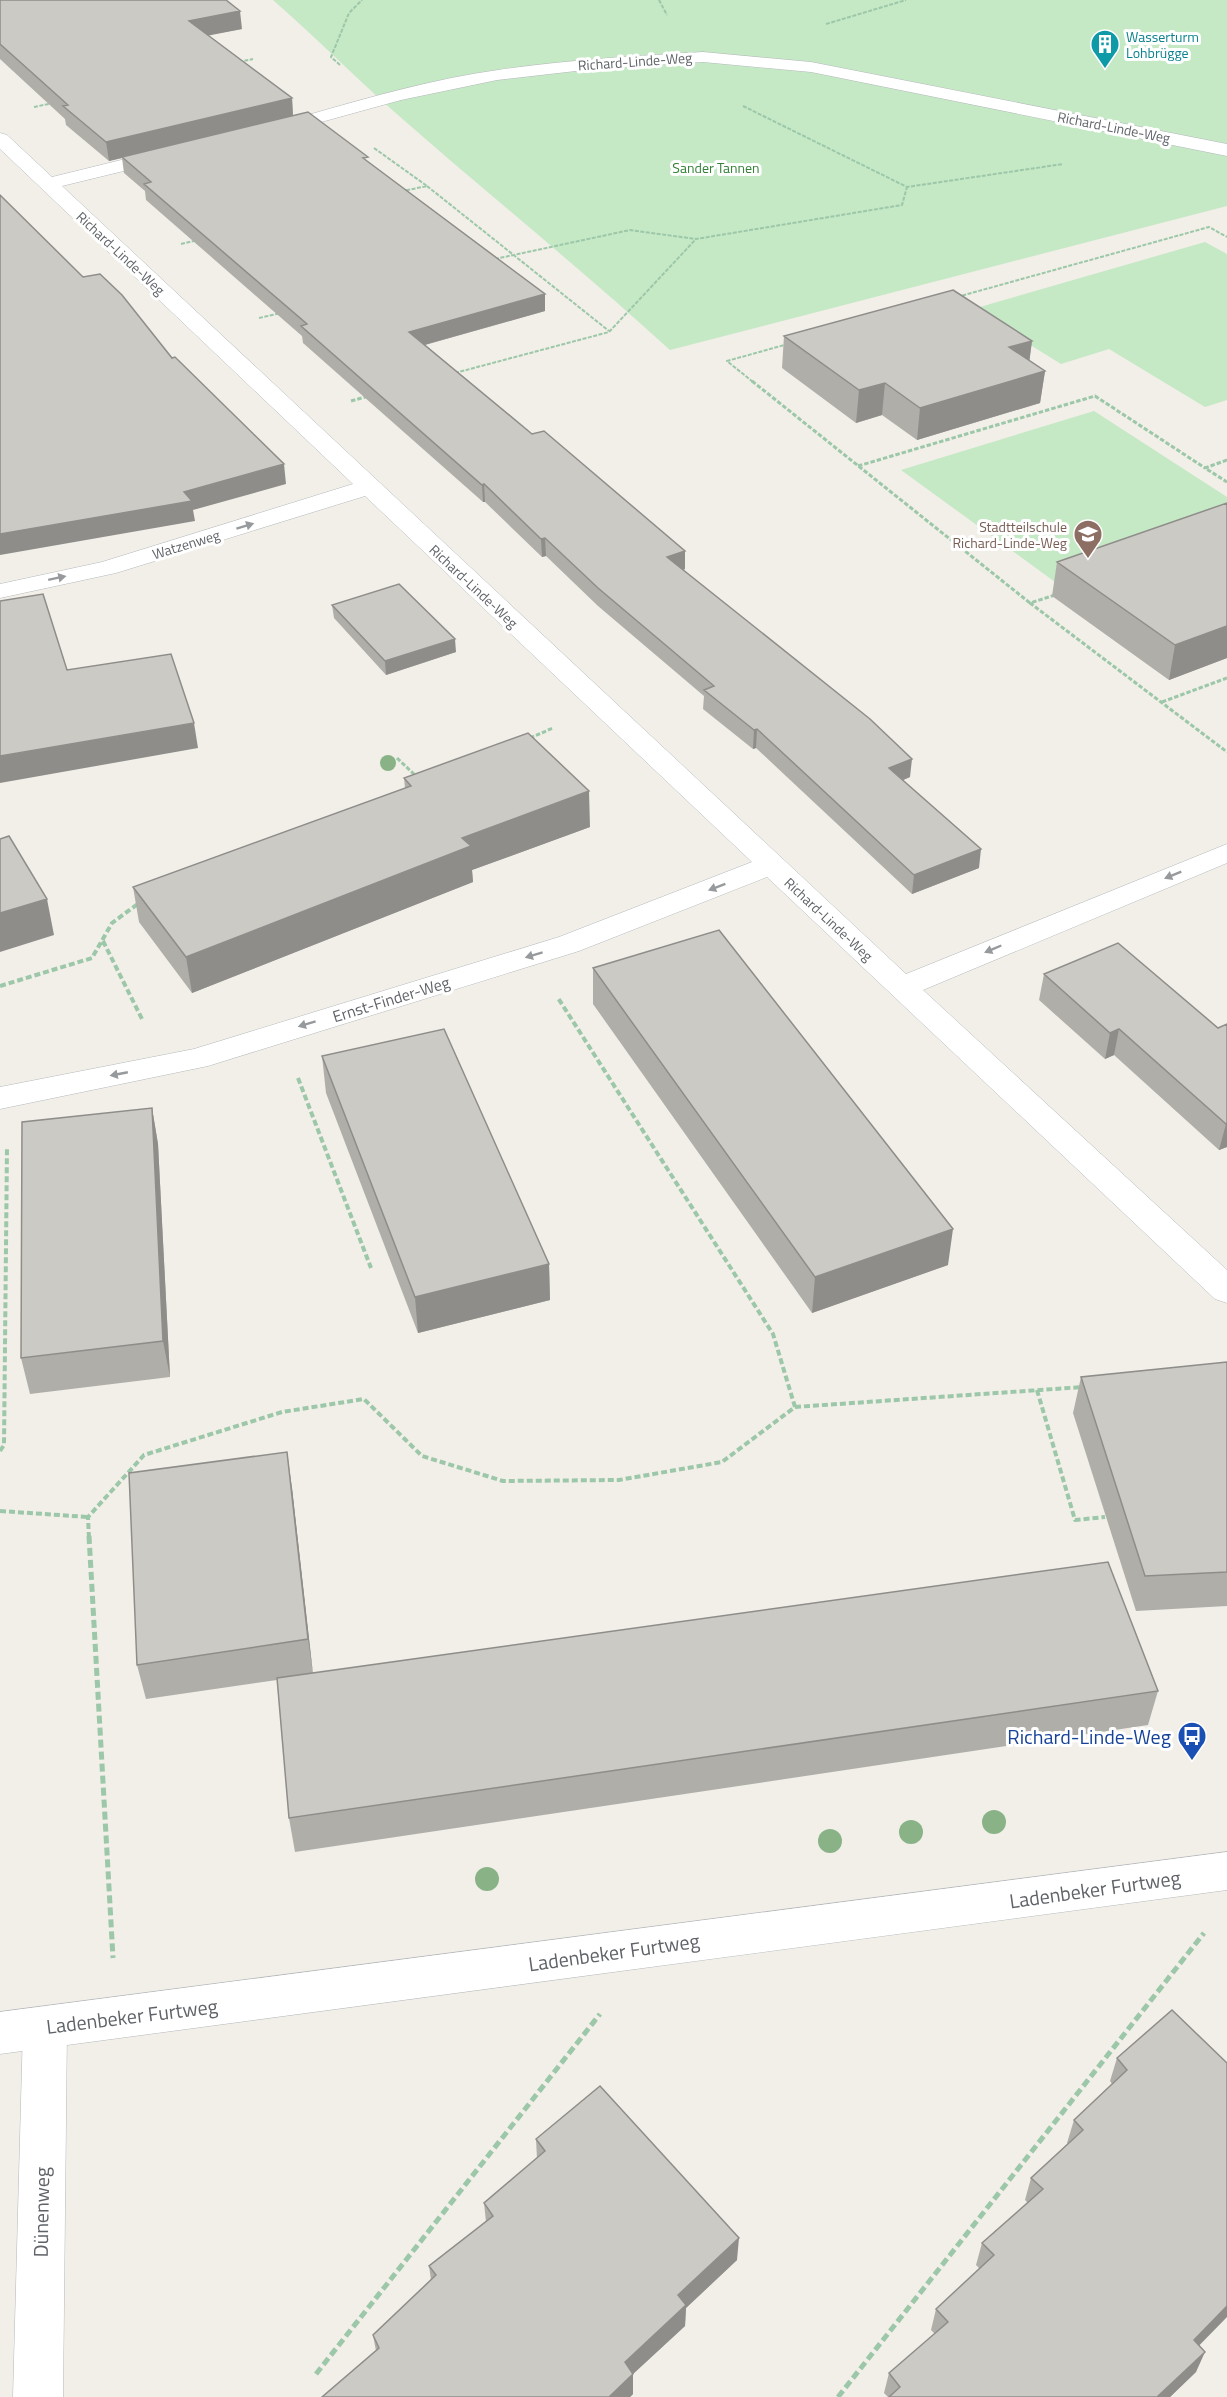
<svg xmlns="http://www.w3.org/2000/svg" width="1227" height="2397" font-family="'Titillium Web',sans-serif">
	<rect width="100%" height="100%" fill="#f1efe8"/>
	<!-- green -->
	<path fill="#c5e8c5" d="M 273,0 L 1227,0 L 1227,206 L 670,350 C 579,267 483,190 390,108 C 351,73 313,35 273,0 Z
		M 1205,242 L 1227,254 L 1227,400 L 1205,407 L 1109,349 L 1061,364 L 973,309 Z
		M 1094,411 L 1227,497 L 1227,530 L 1062,587 L 901,470 Z"/>
	<g fill="none" stroke-linecap="round" stroke-linejoin="round">
		<!-- service casing -->
		<g stroke="#b5b8bc" stroke-width="1">
			<path id="service" d="M 703,52 L 811,62 L 1227,144 L 1227,156 L 811,72 L 703,62 L 602,68 L 497,80 L 401,100 L 314,124 L 308,123 L 305,119 L 308,115 C 370,97 434,79 498,70 C 566,60 635,56 703,52 Z"/>
		</g>
		<!-- minor casing -->
		<g stroke="#b5b8bc" stroke-width="1">
			<path id="minor" d="M 0,133 L 7,135 L 52,177 L 166,149 L 173,151 L 175,155 L 173,159 L 62,186 L 906,974 L 1227,844 L 1227,863 L 923,990 L 1227,1270 L 1227,1303 L 1215,1299 L 767,877 L 579,951 L 208,1066 L 0,1109 L 0,1087 L 194,1049 L 559,937 L 752,862 L 365,496 L 116,573 L 0,598 L 0,584 L 102,562 L 353,484 L 0,149 Z
				M 45,2007 L 61,2013 L 67,2028 L 63,2397 L 13,2397 L 23,2028 L 29,2013 Z"/>
		</g>
		<!-- tertiary casing -->
		<g stroke="#b5b8bc" stroke-width="1">
			<path id="tertiary" d="M 1227,1852 L 1227,1890 L 0,2054 L 0,2012 Z"/>
		</g>
		<!-- path-far3 -->
		<path stroke="#9cc7a9" stroke-width="2" stroke-dasharray="4 1.5" stroke-linecap="butt" d="M 659,0 L 667,15
			M 826,24 L 906,0
			M 239,62 L 253,59
			M 340,65 L 331,57 L 349,13 L 362,0
			M 743,106 L 907,187 L 1063,164
			M 34,107 L 53,103
			M 374,148 L 427,186 L 403,191
			M 427,186 L 609,331
			M 181,244 L 198,240
			M 495,259 L 630,230 L 696,239 L 902,205 L 907,187
			M 957,297 L 1209,227 L 1227,237
			M 259,318 L 281,313
			M 455,373 L 609,332 L 696,239
			M 753,382 L 727,361 L 788,344"/>
		<!-- path-far2 -->
		<path stroke="#9cc7a9" stroke-width="3" stroke-dasharray="4.5 2" stroke-linecap="butt" d="M 752,381 L 1030,603
			M 351,401 L 369,396
			M 1227,460 L 1205,468 L 1227,482
			M 858,466 L 1095,396 L 1205,468
			M 1055,595 L 1030,603 L 1227,752
			M 1162,702 L 1227,678
			M 530,738 L 553,728
			M 397,758 L 417,777"/>
		<!-- path-far1 -->
		<path stroke="#9cc7a9" stroke-width="4" stroke-dasharray="6 3" stroke-linecap="butt" d="M 103,941 L 142,1019
			M 0,986 L 92,958 L 112,923 L 139,903
			M 298,1078 L 371,1268
			M 1037,1390 L 1075,1520 L 1105,1517
			M 795,1407 L 1083,1387
			M 0,1451 L 4,1445 L 7,1147
			M 0,1511 L 88,1517
			M 89,1538 L 88,1517 L 144,1455 L 282,1412 L 364,1399 L 422,1456 L 503,1481 L 619,1480 L 722,1462 L 795,1407 L 773,1334 L 558,998"/>
		<!-- path -->
		<path stroke="#9cc7a9" stroke-width="5" stroke-dasharray="8 4" stroke-linecap="butt" d="M 89,1536 L 113,1958
			M 316,2374 L 600,2014
			M 838,2397 L 1204,1933"/>
		<!-- service -->
		<use href="#service" fill="#fff" fill-rule="evenodd"/>
		<!-- minor -->
		<use href="#minor" fill="#fff" fill-rule="evenodd"/>
		<!-- tertiary -->
		<use href="#tertiary" fill="#fff" fill-rule="evenodd"/>
	</g>
	<!-- trees -->
	<g fill="#89b387">
		<circle cx="388" cy="763" r="8"/>
		<circle cx="994" cy="1822" r="12"/>
		<circle cx="911" cy="1832" r="12"/>
		<circle cx="830" cy="1841" r="12"/>
		<circle cx="487" cy="1879" r="12"/>
	</g>
	<!-- wall -->
	<path fill="#afaea9" d="M 0,0 L 242,29 L 208,35 L 292,98 L 293,116 L 368,162 L 545,294 L 545,311 L 425,345 L 685,569 L 683,570 L 910,777 L 903,780 L 979,868 L 912,894 L 756,748 L 753,749 L 703,709 L 704,696 L 598,606 L 546,556 L 542,557 L 485,502 L 483,502 L 303,343 L 302,336 L 146,200 L 145,191 L 124,173 L 122,158 L 109,161 L 66,125 L 65,119 L 0,59 Z
		M 784,336 L 1032,341 L 1029,361 L 1045,371 L 1040,403 L 917,440 L 882,415 L 856,423 L 782,368 Z
		M 1227,503 L 1227,658 L 1169,680 L 1052,596 L 1057,562 Z
		M 332,605 L 456,652 L 386,675 L 334,618 Z
		M 404,778 L 590,827 L 472,870 L 473,882 L 192,993 L 139,922 L 133,887 L 405,788 Z
		M 593,968 L 948,1265 L 812,1313 L 593,1004 Z
		M 1044,974 L 1218,1028 L 1227,1024 L 1227,1147 L 1219,1150 L 1114,1055 L 1105,1059 L 1039,1000 Z
		M 322,1056 L 549,1264 L 550,1300 L 418,1333 L 326,1093 Z
		M 152,1108 L 158,1144 L 170,1377 L 30,1394 L 21,1358 Z
		M 1227,1362 L 1227,1606 L 1136,1611 L 1073,1413 L 1081,1377 Z
		M 292,1488 L 313,1674 L 1158,1691 L 1148,1725 L 295,1852 L 289,1818 L 277,1680 L 146,1699 L 137,1665 Z
		M 1172,2010 L 1199,2345 L 1196,2372 L 1170,2397 L 888,2397 L 884,2393 L 889,2373 L 935,2334 L 931,2330 L 936,2309 L 980,2269 L 976,2265 L 982,2243 L 1028,2203 L 1025,2200 L 1031,2178 L 1068,2144 L 1067,2143 L 1074,2120 L 1112,2084 L 1110,2081 L 1117,2058 Z
		M 536,2139 L 737,2260 L 686,2308 L 685,2326 L 633,2374 L 633,2394 L 630,2397 L 322,2397 L 376,2351 L 373,2335 L 431,2280 L 429,2266 L 486,2222 L 484,2203 L 537,2159 Z"/>
	<!-- shaded-wall -->
	<path fill="#8f8d8a" d="M 240,11 L 242,29 L 191,39 L 189,21 Z
		M 292,98 L 293,117 L 109,161 L 106,142 Z
		M 545,294 L 545,311 L 410,349 L 409,332 Z
		M 1032,341 L 1028,372 L 1009,347 Z
		M 1045,371 L 1040,403 L 917,440 L 920,408 Z
		M 885,383 L 882,415 L 856,423 L 859,390 Z
		M 284,464 L 286,484 L 193,510 L 195,521 L 0,555 L 0,534 L 184,492 Z
		M 484,484 L 485,502 L 483,502 L 482,485 Z
		M 545,538 L 546,556 L 542,557 L 541,539 Z
		M 685,551 L 685,569 L 666,575 L 667,557 Z
		M 1227,626 L 1227,658 L 1169,680 L 1175,645 Z
		M 455,639 L 456,652 L 386,675 L 385,661 Z
		M 194,723 L 198,748 L 0,783 L 0,756 Z
		M 757,729 L 756,748 L 753,749 L 754,730 Z
		M 912,759 L 910,777 L 887,787 L 889,768 Z
		M 589,791 L 590,827 L 472,870 L 473,882 L 192,993 L 186,957 L 462,838 Z
		M 981,849 L 979,868 L 912,894 L 914,875 Z
		M 47,899 L 54,935 L 0,952 L 0,913 Z
		M 1119,1029 L 1114,1055 L 1105,1059 L 1110,1033 Z
		M 152,1108 L 158,1144 L 170,1377 L 163,1341 Z
		M 1227,1123 L 1227,1147 L 1219,1150 L 1226,1124 Z
		M 953,1229 L 948,1265 L 812,1313 L 815,1277 Z
		M 549,1264 L 550,1300 L 418,1333 L 415,1297 Z
		M 287,1452 L 292,1488 L 313,1674 L 308,1639 Z
		M 739,2238 L 737,2260 L 686,2308 L 685,2326 L 633,2374 L 633,2394 L 630,2397 L 609,2397 L 625,2362 L 678,2295 Z
		M 1227,2306 L 1227,2317 L 1185,2360 L 1194,2340 Z
		M 1205,2352 L 1196,2372 L 1170,2397 L 1157,2397 Z"/>
	<!-- building -->
	<path fill="#cccac5" stroke="#8f8d8a" stroke-width="1.5" d="M 0,0 L 226,0 L 240,11 L 189,21 L 292,98 L 106,142 L 63,106 L 68,105 L 0,44 Z
		M 308,112 L 368,157 L 363,158 L 545,294 L 409,332 L 532,434 L 544,431 L 685,551 L 667,557 L 870,719 L 912,759 L 889,768 L 981,849 L 914,875 L 757,729 L 754,730 L 704,690 L 714,686 L 598,588 L 545,538 L 541,539 L 484,484 L 482,485 L 301,326 L 307,324 L 144,184 L 151,182 L 122,157 Z
		M 0,195 L 83,277 L 100,274 L 122,295 L 172,358 L 175,357 L 284,464 L 184,492 L 192,501 L 0,534 Z
		M 953,290 L 1032,341 L 1009,347 L 1045,371 L 920,408 L 885,383 L 859,390 L 784,336 Z
		M 1227,503 L 1227,626 L 1175,645 L 1057,562 Z
		M 399,584 L 455,639 L 385,661 L 332,605 Z
		M 43,594 L 67,670 L 171,654 L 194,723 L 0,756 L 0,601 Z
		M 528,733 L 589,791 L 462,838 L 471,846 L 186,957 L 133,887 L 411,786 L 404,778 Z
		M 9,836 L 47,899 L 0,913 L 0,839 Z
		M 719,930 L 953,1229 L 815,1277 L 593,968 Z
		M 1118,943 L 1218,1028 L 1227,1024 L 1227,1123 L 1226,1124 L 1119,1029 L 1110,1033 L 1044,974 Z
		M 444,1029 L 549,1264 L 415,1297 L 322,1056 Z
		M 152,1108 L 163,1341 L 21,1358 L 22,1122 Z
		M 1227,1362 L 1227,1572 L 1145,1576 L 1081,1377 Z
		M 287,1452 L 308,1639 L 137,1665 L 129,1473 Z
		M 1108,1562 L 1158,1691 L 289,1818 L 277,1678 Z
		M 1172,2010 L 1227,2063 L 1227,2306 L 1194,2340 L 1205,2352 L 1157,2397 L 889,2397 L 900,2387 L 889,2373 L 948,2322 L 936,2309 L 994,2255 L 982,2243 L 1043,2189 L 1031,2178 L 1083,2130 L 1074,2120 L 1127,2070 L 1117,2058 Z
		M 600,2086 L 739,2238 L 678,2295 L 686,2305 L 625,2362 L 633,2374 L 609,2397 L 322,2397 L 379,2348 L 373,2335 L 436,2275 L 429,2266 L 493,2216 L 484,2203 L 545,2151 L 536,2139 Z"/>
	<!-- one-way arrows -->
	<defs><path id="oneway-solid" d="M-6-.8H1V-3.2L6.5 0L1 3.2V.8H-6Z" transform="scale(1.5)"/></defs>
	<g fill="#979a9d">
		<use href="#oneway-solid" transform="translate(245 526) rotate(-17)"/>
		<use href="#oneway-solid" transform="translate(57 578) rotate(-12)"/>
		<use href="#oneway-solid" transform="translate(1173 875) rotate(158)"/>
		<use href="#oneway-solid" transform="translate(717 887) rotate(159)"/>
		<use href="#oneway-solid" transform="translate(993 949) rotate(157)"/>
		<use href="#oneway-solid" transform="translate(534 955) rotate(163)"/>
		<use href="#oneway-solid" transform="translate(307 1024) rotate(163)"/>
		<use href="#oneway-solid" transform="translate(119 1074) rotate(169)"/>
	</g>
	<!-- icons -->
	<defs>
		<g id="building-pin" transform="scale(1.5)"><path d="M0 17L-7.5 6A9.5 9.5 0 1 1 7.5 6Z" fill="#0f9aa8" stroke="#fff"/><path d="M-4-6H4V6H1V3H-1V6H-4ZM-2.5-4.3h1.7v1.8h-1.7ZM.8-4.3h1.7v1.8H.8ZM-2.5-1h1.7V.8h-1.7ZM.8-1h1.7V.8H.8Z" fill="#fff"/></g>
		<g id="school-pin" transform="scale(1.5)"><path d="M0 17L-7.5 6A9.5 9.5 0 1 1 7.5 6Z" fill="#8d6e63" stroke="#fff"/><path d="M0-5L7-2L0 1L-7-2ZM-4 1L0 2.5L4 1V4Q0 6-4 4Z" fill="#fff"/></g>
		<g id="bus-pin" transform="scale(1.5)"><path d="M0 17L-7.5 6A9.5 9.5 0 1 1 7.5 6Z" fill="#1a4fb4" stroke="#fff"/><path d="M-5-6H5V4H4V6H2V4H-2V6H-4V4H-5ZM-3.5-4V0h7V-4ZM-3.5 1.2v1.5H-2V1.2ZM2 1.2v1.5H3.5V1.2Z" fill="#fff"/></g>
	</defs>
	<g fill-rule="evenodd">
		<use href="#building-pin" x="1105" y="44"/>
		<use href="#school-pin" x="1088" y="534"/>
		<use href="#bus-pin" x="1192" y="1736"/>
	</g>
	<g text-anchor="middle" dominant-baseline="central" stroke-width="6" stroke-linejoin="round" paint-order="stroke">
		<!-- far-culture labels -->
		<g font-size="14" fill="#0d838f" stroke="#fff" text-anchor="start">
			<text x="1126" y="36">Wasserturm<tspan x="1126" dy="16">Lohbrügge</tspan></text>
		</g>
		<!-- far-street labels -->
		<g font-size="14" fill="#5f6368" stroke="#fff">
			<text transform="translate(635 61) rotate(-4)">Richard-Linde-Weg</text>
			<text transform="translate(1114 127) rotate(11)">Richard-Linde-Weg</text>
			<text transform="translate(121 253) rotate(43)">Richard-Linde-Weg</text>
			<text transform="translate(186 544) rotate(-17)">Watzenweg</text>
			<text transform="translate(474 586) rotate(43)">Richard-Linde-Weg</text>
			<text transform="translate(829 919) rotate(43)">Richard-Linde-Weg</text>
		</g>
		<!-- far-park labels -->
		<g font-size="14" fill="#348238" stroke="#fff">
			<text x="716" y="167">Sander Tannen</text>
		</g>
		<!-- far-education labels -->
		<g font-size="14" fill="#785e54" stroke="#fff" text-anchor="end">
			<text x="1067" y="526">Stadtteilschule<tspan x="1067" dy="16">Richard-Linde-Weg</tspan></text>
		</g>
		<!-- street labels -->
		<g font-size="16" fill="#5f6368" stroke="#fff">
			<text transform="translate(391 999) rotate(-17)">Ernst-Finder-Weg</text>
		</g>
		<!-- near-transit labels -->
		<g font-size="20" fill="#164399" stroke="#fff" text-anchor="end">
			<text x="1171" y="1736">Richard-Linde-Weg</text>
		</g>
		<!-- near-street labels -->
		<g font-size="20" fill="#5f6368" stroke="#fff">
			<text transform="translate(1095 1889) rotate(-8)">Ladenbeker Furtweg</text>
			<text transform="translate(614 1952) rotate(-8)">Ladenbeker Furtweg</text>
			<text transform="translate(132 2016) rotate(-7)">Ladenbeker Furtweg</text>
			<text transform="translate(41 2212) rotate(-89)">Dünenweg</text>
		</g>
	</g>
</svg>
